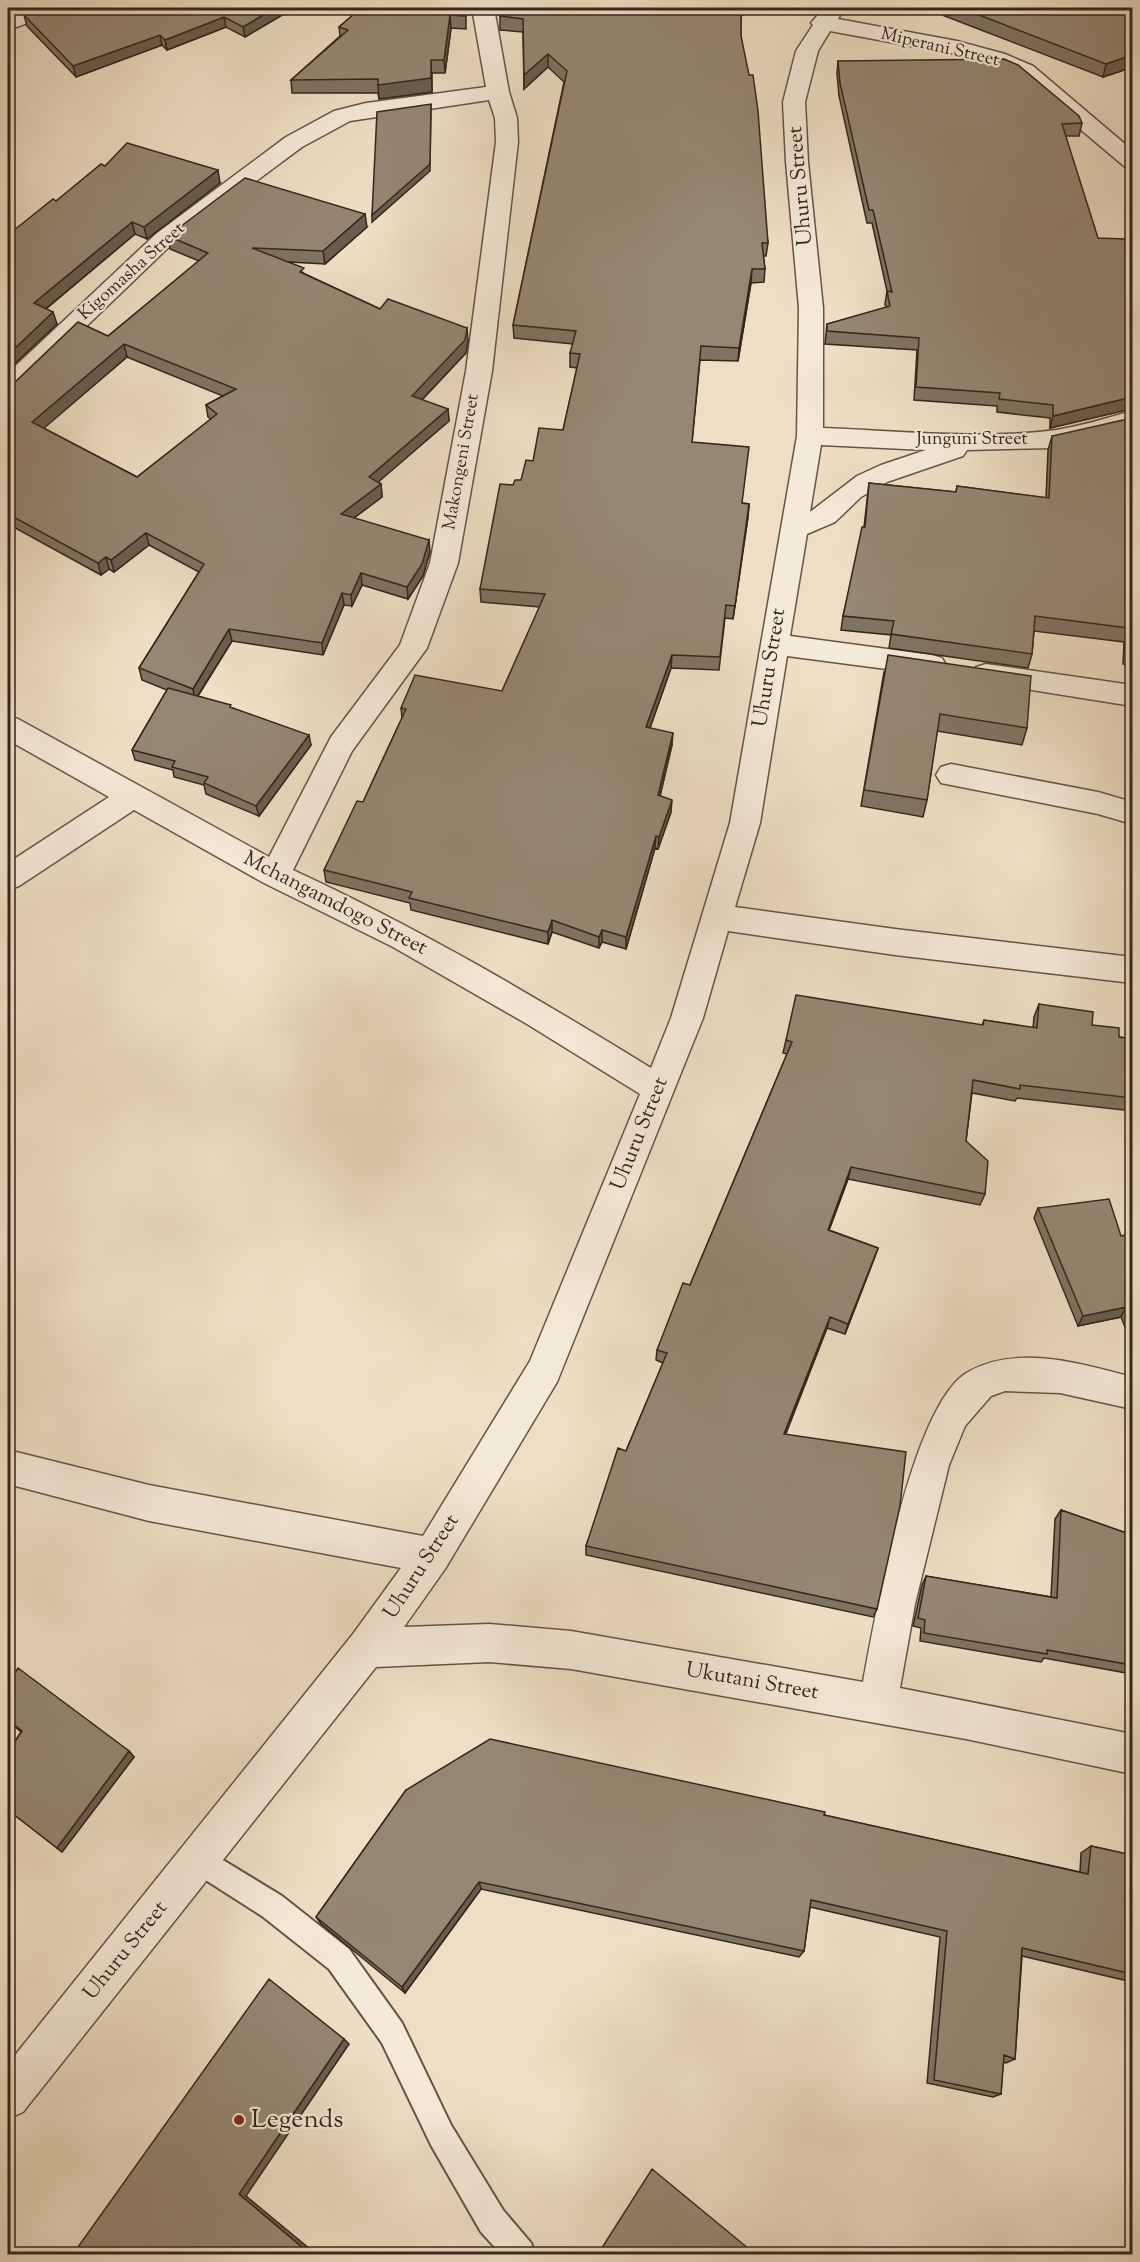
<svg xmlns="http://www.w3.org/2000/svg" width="1140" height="2262" font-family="'Sorts Mill Goudy',serif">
	<rect width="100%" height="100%" fill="#eedfc4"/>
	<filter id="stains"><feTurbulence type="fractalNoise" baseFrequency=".00333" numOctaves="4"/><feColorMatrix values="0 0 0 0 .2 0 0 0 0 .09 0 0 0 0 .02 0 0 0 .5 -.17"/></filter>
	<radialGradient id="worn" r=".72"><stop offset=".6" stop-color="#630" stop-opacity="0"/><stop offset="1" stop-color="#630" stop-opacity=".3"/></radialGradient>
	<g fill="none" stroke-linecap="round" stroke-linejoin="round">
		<!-- lane casing -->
		<g stroke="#625545" stroke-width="4">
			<path id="lane" d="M 200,1846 L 282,1896 L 349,1949 L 402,2023 L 451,2125 L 503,2210 L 531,2243 L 535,2254 L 501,2254 L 481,2232 L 431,2145 L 382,2043 L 329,1969 L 262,1916 L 190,1870 L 186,1860 L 190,1850 Z"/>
		</g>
		<!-- street casing -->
		<g stroke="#625545" stroke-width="3">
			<path id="street" d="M 30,8 L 59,8 L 56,13 L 8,30 L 8,17 Z
				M 472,8 L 494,8 L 509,92 L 517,118 L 518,142 L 492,371 L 458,563 L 427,648 L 352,751 L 293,870 C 417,927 534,996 651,1068 L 671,1018 L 730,823 L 797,436 L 799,308 L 786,162 L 783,102 L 796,51 L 813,25 L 811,23 L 824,8 L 844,8 L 838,19 L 957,41 L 1005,54 L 1033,66 L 1132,150 L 1132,168 L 1124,166 L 1017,76 L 989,64 L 955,54 L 830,31 L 818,51 L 805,102 L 808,162 L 823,308 L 823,428 C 900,431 980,440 1056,430 C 1082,426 1107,418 1132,411 L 1132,429 L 1054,448 L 967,450 L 963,456 L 887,482 L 861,497 L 835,522 L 807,534 L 790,636 L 932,655 L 942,658 L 946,665 L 942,672 L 932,675 L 787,656 L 760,823 L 735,907 L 895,929 L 1132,957 L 1132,983 L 895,955 L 728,931 L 703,1018 L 557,1382 L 445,1569 L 404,1627 L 489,1624 L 571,1631 L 863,1682 C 875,1617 912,1403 968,1372 C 1017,1344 1082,1364 1132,1377 L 1132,1409 L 1060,1393 L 1005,1391 L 991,1396 L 965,1426 L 949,1465 L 915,1604 L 900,1688 L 1132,1734 L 1132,1774 L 966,1739 L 571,1669 L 489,1662 L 376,1667 L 23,2112 L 8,2119 L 8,2064 L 353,1634 L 401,1568 L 149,1521 L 8,1484 L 8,1450 L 149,1485 L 423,1536 L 530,1361 L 640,1094 L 527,1024 L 393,947 L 264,883 L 134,810 L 19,886 L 8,890 L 8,863 L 109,797 L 8,740 L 8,716 L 18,719 L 269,857 L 331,737 L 400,645 L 430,563 L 466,371 L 496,142 L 495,118 L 489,100 L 350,121 L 302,147 L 173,243 L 17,393 L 8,395 L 8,373 L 157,233 L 286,137 L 334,111 L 366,103 L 486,87 ZM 821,445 L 926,450 L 881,465 L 857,476 L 810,512 Z
				M 986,664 L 1132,685 L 1132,706 L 976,681 L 972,674 L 976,667 Z
				M 951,764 L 1098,792 L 1132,802 L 1132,824 L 1098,814 L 941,783 L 936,775 L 941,767 Z"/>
		</g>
		<!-- lane -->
		<use href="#lane" fill="#f4ead9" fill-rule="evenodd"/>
		<!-- street -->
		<use href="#street" fill="#f4ead9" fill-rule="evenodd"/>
	</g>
	<!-- wall -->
	<path fill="#7f7463" stroke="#33271b" stroke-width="1.5" fill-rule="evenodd" d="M 294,8 L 245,37 L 226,27 L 167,50 L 162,45 L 76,77 L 27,26 L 24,15 Z
		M 361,8 L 466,16 L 466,29 L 451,28 L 445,73 L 432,73 L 432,92 L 379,99 L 378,93 L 292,93 L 291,80 L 340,36 L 339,27 Z
		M 924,8 L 1132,8 L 1132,70 L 1130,68 L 1103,77 Z
		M 500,16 L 741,17 L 741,36 L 768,243 L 766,256 L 763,256 L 765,269 L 764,282 L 751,283 L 738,361 L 700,360 L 692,442 L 742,503 L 749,504 L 748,517 L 733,619 L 725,618 L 719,670 L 671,668 L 650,728 L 672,745 L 660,796 L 671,812 L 658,849 L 655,848 L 626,949 L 602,942 L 599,948 L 552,932 L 548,944 L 411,910 L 410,903 L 326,882 L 324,870 L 363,802 L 402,718 L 401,708 L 502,691 L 540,607 L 481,602 L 480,589 L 513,485 L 521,480 L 533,461 L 563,430 L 577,368 L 570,367 L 570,353 L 573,344 L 514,338 L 513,325 L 564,82 L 548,67 L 524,89 L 523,32 L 500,30 Z
		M 838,61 L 1082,123 L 1079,136 L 1065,136 L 1129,356 L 1132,356 L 1132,403 L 1131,409 L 1050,428 L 1050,418 L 997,412 L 997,406 L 914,400 L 917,350 L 825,344 L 827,324 L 886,308 L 885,304 L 887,291 L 872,223 L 867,223 L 839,96 L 837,73 Z
		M 105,166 L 220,183 L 147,239 L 135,234 L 46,309 L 57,324 L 8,370 L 56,201 Z
		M 367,227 L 325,264 L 289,262 L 305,274 L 380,309 L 468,340 L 466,353 L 422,400 L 448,409 L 449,421 L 378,482 L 381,484 L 382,497 L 354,518 L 430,552 L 423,576 L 408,599 L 362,585 L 352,606 L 344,605 L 323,655 L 232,641 L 198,696 L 232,708 L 311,745 L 259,816 L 206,794 L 204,785 L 174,777 L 173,770 L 135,760 L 132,750 L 167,690 L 142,680 L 139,668 L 199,572 L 149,545 L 114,572 L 109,569 L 101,575 L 8,524 L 8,384 L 15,382 L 108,336 L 199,261 L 170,249 L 168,236 ZM 127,357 L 223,396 L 206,405 L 208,417 L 211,419 L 137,477 L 43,428 Z
		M 1052,436 L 1127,475 L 1132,472 L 1132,665 L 1123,664 L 1124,642 L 1034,631 L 1032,654 L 1028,668 L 889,648 L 891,635 L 841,630 L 843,616 L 864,527 L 869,483 L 956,492 L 957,486 L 1046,498 L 1048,450 Z
		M 884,672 L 1027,728 L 1022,745 L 937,731 L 927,800 L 923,817 L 861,806 Z
		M 1039,1004 L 1092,1025 L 1119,1037 L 1132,1039 L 1132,1111 L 1017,1098 L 1015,1101 L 972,1093 L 966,1141 L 985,1194 L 980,1205 L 848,1179 L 829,1230 L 878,1248 L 874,1259 L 845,1334 L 827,1328 L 785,1434 L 877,1609 L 873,1617 L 586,1555 L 586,1546 L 663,1363 L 656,1360 L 657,1350 L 690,1285 L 787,1054 L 783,1053 L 786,1040 L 982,1025 L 984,1020 L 1033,1028 L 1034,1017 Z
		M 1038,1208 L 1121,1236 L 1132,1234 L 1132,1345 L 1121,1317 L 1078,1326 L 1034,1218 Z
		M 1061,1510 L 1132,1535 L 1132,1674 L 1044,1658 L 1041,1662 L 920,1641 L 921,1628 L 913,1626 L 922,1585 L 926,1576 L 1051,1597 L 1055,1519 Z
		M 8,1684 L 129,1751 L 134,1757 L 62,1852 L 8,1810 L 10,1801 L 8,1800 L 8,1752 L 21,1732 L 8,1721 Z
		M 406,1790 L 824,1815 L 1080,1872 L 1081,1853 L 1091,1846 L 1132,1855 L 1132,1982 L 1022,1956 L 1015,2059 L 1006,2063 L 1003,2062 L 1001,2094 L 993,2097 L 927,2083 L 940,1937 L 810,1907 L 804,1951 L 799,1957 L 481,1889 L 405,1993 L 321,1924 L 316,1917 Z"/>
	<!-- shaded-wall -->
	<path fill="#685e50" stroke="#33271b" stroke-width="1.5" d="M 12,8 L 26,8 L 14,12 Z
		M 275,8 L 294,8 L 245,37 L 243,27 Z
		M 741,8 L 752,8 L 740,17 Z
		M 450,15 L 451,28 L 445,73 L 444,60 Z
		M 224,17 L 226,27 L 167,50 L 165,40 Z
		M 160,35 L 162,45 L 76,77 L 73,66 Z
		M 548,54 L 548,67 L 524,89 L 524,75 Z
		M 1132,55 L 1130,68 L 1103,77 L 1106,64 Z
		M 431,60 L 432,92 L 379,99 L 378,85 Z
		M 431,104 L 430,171 L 372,222 L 372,215 Z
		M 218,170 L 220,183 L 147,239 L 144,227 Z
		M 365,214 L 367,227 L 325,264 L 323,251 Z
		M 132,222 L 135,234 L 37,316 L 34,303 Z
		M 752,269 L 751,283 L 738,361 L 739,348 Z
		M 53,312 L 57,324 L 8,370 L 8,355 Z
		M 467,328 L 468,340 L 466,353 L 413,409 L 412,396 Z
		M 124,344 L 127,357 L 36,435 L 32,422 Z
		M 1132,397 L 1132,403 L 1131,409 L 1050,428 L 1053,416 Z
		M 448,409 L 449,421 L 370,489 L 369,477 Z
		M 381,484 L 382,497 L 343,526 L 341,514 Z
		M 749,504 L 748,517 L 733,619 L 735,606 Z
		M 146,533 L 149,545 L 114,572 L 111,560 Z
		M 429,540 L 430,552 L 423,576 L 408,599 L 407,587 Z
		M 106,557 L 109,569 L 101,575 L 98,563 Z
		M 361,573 L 362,585 L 352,606 L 351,595 Z
		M 342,593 L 344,605 L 323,655 L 322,643 Z
		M 229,629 L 232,641 L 195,700 L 193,689 Z
		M 672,655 L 671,668 L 646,739 L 646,727 Z
		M 673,733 L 672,745 L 657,808 L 658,795 Z
		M 309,735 L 311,745 L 259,816 L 256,806 Z
		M 672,800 L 671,812 L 658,849 L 659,837 Z
		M 656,836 L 655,848 L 626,949 L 626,937 Z
		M 552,920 L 552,932 L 548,944 L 548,932 Z
		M 602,930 L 602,942 L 599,948 L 599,937 Z
		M 851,1167 L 848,1179 L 825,1241 L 828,1230 Z
		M 878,1248 L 874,1259 L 845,1334 L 848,1324 Z
		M 1126,1307 L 1121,1317 L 1078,1326 L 1083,1316 Z
		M 830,1317 L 827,1328 L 782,1444 L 784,1434 Z
		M 129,1751 L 134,1757 L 62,1852 L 57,1848 Z
		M 479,1882 L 481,1889 L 405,1993 L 402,1987 Z
		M 344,2039 L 349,2044 L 246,2196 L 316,2254 L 310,2254 L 239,2194 Z"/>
	<!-- building -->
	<path fill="#948773" stroke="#33271b" stroke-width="1.5" fill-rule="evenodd" d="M 46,8 L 275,8 L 243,27 L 224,17 L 165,40 L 160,35 L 73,66 L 24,15 Z
		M 361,8 L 465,8 L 466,16 L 450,15 L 444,60 L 431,60 L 431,78 L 378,85 L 378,79 L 291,80 L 348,30 L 339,27 Z
		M 506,8 L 741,8 L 741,36 L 749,75 L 753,75 L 758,111 L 768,243 L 762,243 L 765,269 L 752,269 L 739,348 L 701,346 L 692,442 L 749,447 L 742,503 L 749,504 L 735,606 L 726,605 L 720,657 L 672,655 L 646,727 L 673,733 L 658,795 L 672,800 L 659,837 L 656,836 L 626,937 L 602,930 L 599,937 L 552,920 L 548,932 L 409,898 L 412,892 L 324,870 L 357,801 L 363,802 L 406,709 L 401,708 L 415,675 L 502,691 L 545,594 L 480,589 L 500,484 L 513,485 L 515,480 L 521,480 L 526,460 L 533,461 L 539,428 L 563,430 L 580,354 L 570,353 L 576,331 L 513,325 L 567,71 L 548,54 L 524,75 L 523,19 L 500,16 Z
		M 961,8 L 1132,8 L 1132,55 L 1106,64 Z
		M 1004,59 L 1018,65 L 1079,116 L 1082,123 L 1062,124 L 1098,238 L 1125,239 L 1126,260 L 1132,261 L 1129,356 L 1132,356 L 1132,397 L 1053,416 L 1053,405 L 999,399 L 1000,393 L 916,387 L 919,338 L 827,331 L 827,324 L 890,306 L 887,291 L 892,292 L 873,210 L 869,210 L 840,83 L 838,61 Z
		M 431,104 L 430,164 L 372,215 L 377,112 Z
		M 127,143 L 218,170 L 144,227 L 132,222 L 34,303 L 53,312 L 8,355 L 8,235 L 53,199 L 56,201 L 101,164 L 105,166 Z
		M 245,178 L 365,214 L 323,251 L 252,248 L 304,268 L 300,272 L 380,309 L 388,299 L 467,328 L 465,340 L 412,396 L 448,409 L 369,477 L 381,484 L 341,514 L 429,540 L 422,564 L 407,587 L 361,573 L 351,595 L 342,593 L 322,643 L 229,629 L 193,689 L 139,668 L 204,564 L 146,533 L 111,560 L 106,557 L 98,563 L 8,514 L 8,384 L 15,382 L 78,322 L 108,336 L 208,253 L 168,236 ZM 124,344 L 236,389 L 206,405 L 217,414 L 137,477 L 32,422 Z
		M 1132,418 L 1127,475 L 1132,472 L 1132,651 L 1127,650 L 1128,628 L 1035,616 L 1032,654 L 891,634 L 894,621 L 843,616 L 862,527 L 865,527 L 869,483 L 956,492 L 957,486 L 1049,498 L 1052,436 Z
		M 888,655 L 1031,676 L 1027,728 L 940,714 L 927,800 L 864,790 Z
		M 168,688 L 231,705 L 230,707 L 309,735 L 256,806 L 204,783 L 208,777 L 172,767 L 175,761 L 132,750 Z
		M 796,995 L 983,1025 L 984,1020 L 1037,1028 L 1039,1004 L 1093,1012 L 1092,1025 L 1119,1028 L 1119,1037 L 1132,1039 L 1132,1098 L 1020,1085 L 1020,1089 L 973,1080 L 966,1141 L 988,1161 L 985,1194 L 851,1167 L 828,1230 L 878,1248 L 848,1324 L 830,1317 L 784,1434 L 906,1452 L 900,1506 L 877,1609 L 586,1546 L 618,1448 L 626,1451 L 667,1353 L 657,1350 L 683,1283 L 690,1285 L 792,1042 L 786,1040 Z
		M 1109,1199 L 1121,1236 L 1132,1234 L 1132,1322 L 1126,1307 L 1083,1316 L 1038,1208 Z
		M 1061,1510 L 1132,1535 L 1132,1665 L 1047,1650 L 1047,1654 L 924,1633 L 925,1620 L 918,1618 L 926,1576 L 1057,1598 Z
		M 18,1668 L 129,1751 L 57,1848 L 8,1810 L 8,1804 L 11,1800 L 8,1798 L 8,1752 L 22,1731 L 8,1720 L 8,1684 Z
		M 490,1739 L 825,1812 L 824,1815 L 1088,1874 L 1091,1846 L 1132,1855 L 1132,1974 L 1022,1948 L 1015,2059 L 1004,2055 L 1001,2094 L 934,2080 L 947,1931 L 811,1900 L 804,1951 L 479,1882 L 402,1987 L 316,1917 L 406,1790 Z
		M 269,1979 L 344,2039 L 239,2194 L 310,2254 L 73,2254 Z
		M 652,2169 L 755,2254 L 598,2254 Z"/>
	<!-- markers -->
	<circle fill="#8f2418" stroke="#f4ead9" stroke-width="2" cx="239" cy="2120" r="6"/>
	<g text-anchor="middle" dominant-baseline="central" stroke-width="4.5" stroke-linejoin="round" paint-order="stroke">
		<!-- far-street labels -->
		<g font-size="18" fill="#33271b" stroke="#f4ead9">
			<text transform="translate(940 48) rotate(13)">Miperani Street</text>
			<text transform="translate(132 272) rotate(-42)">Kigomasha Street</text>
			<text x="972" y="440">Junguni Street</text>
			<text transform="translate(462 462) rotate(-80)">Makongeni Street</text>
		</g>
		<!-- street labels -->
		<g font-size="21" fill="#33271b" stroke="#f4ead9">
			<text transform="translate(801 186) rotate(-95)">Uhuru Street</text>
			<text transform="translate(770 668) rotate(-81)">Uhuru Street</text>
			<text transform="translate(335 904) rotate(27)">Mchangamdogo Street</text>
			<text transform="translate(640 1134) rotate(-68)">Uhuru Street</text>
			<text transform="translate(422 1567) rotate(-57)">Uhuru Street</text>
			<text transform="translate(752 1682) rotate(10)">Ukutani Street</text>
			<text transform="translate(126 1951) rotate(-51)">Uhuru Street</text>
		</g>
		<!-- near-poi labels -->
		<g font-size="26" fill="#33271b" stroke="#f4ead9" text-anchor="start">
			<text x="251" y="2120">Legends</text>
		</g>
	</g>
	<!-- margin -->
	<rect width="1140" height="2262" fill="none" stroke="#eedfc4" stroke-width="30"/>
	<rect x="9" y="9" width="1122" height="2244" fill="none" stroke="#33271b" stroke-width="3"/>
	<rect x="15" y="15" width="1110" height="2232" fill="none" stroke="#33271b" stroke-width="1.5"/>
	<rect width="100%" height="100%" filter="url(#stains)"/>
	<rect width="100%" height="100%" fill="url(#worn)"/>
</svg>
